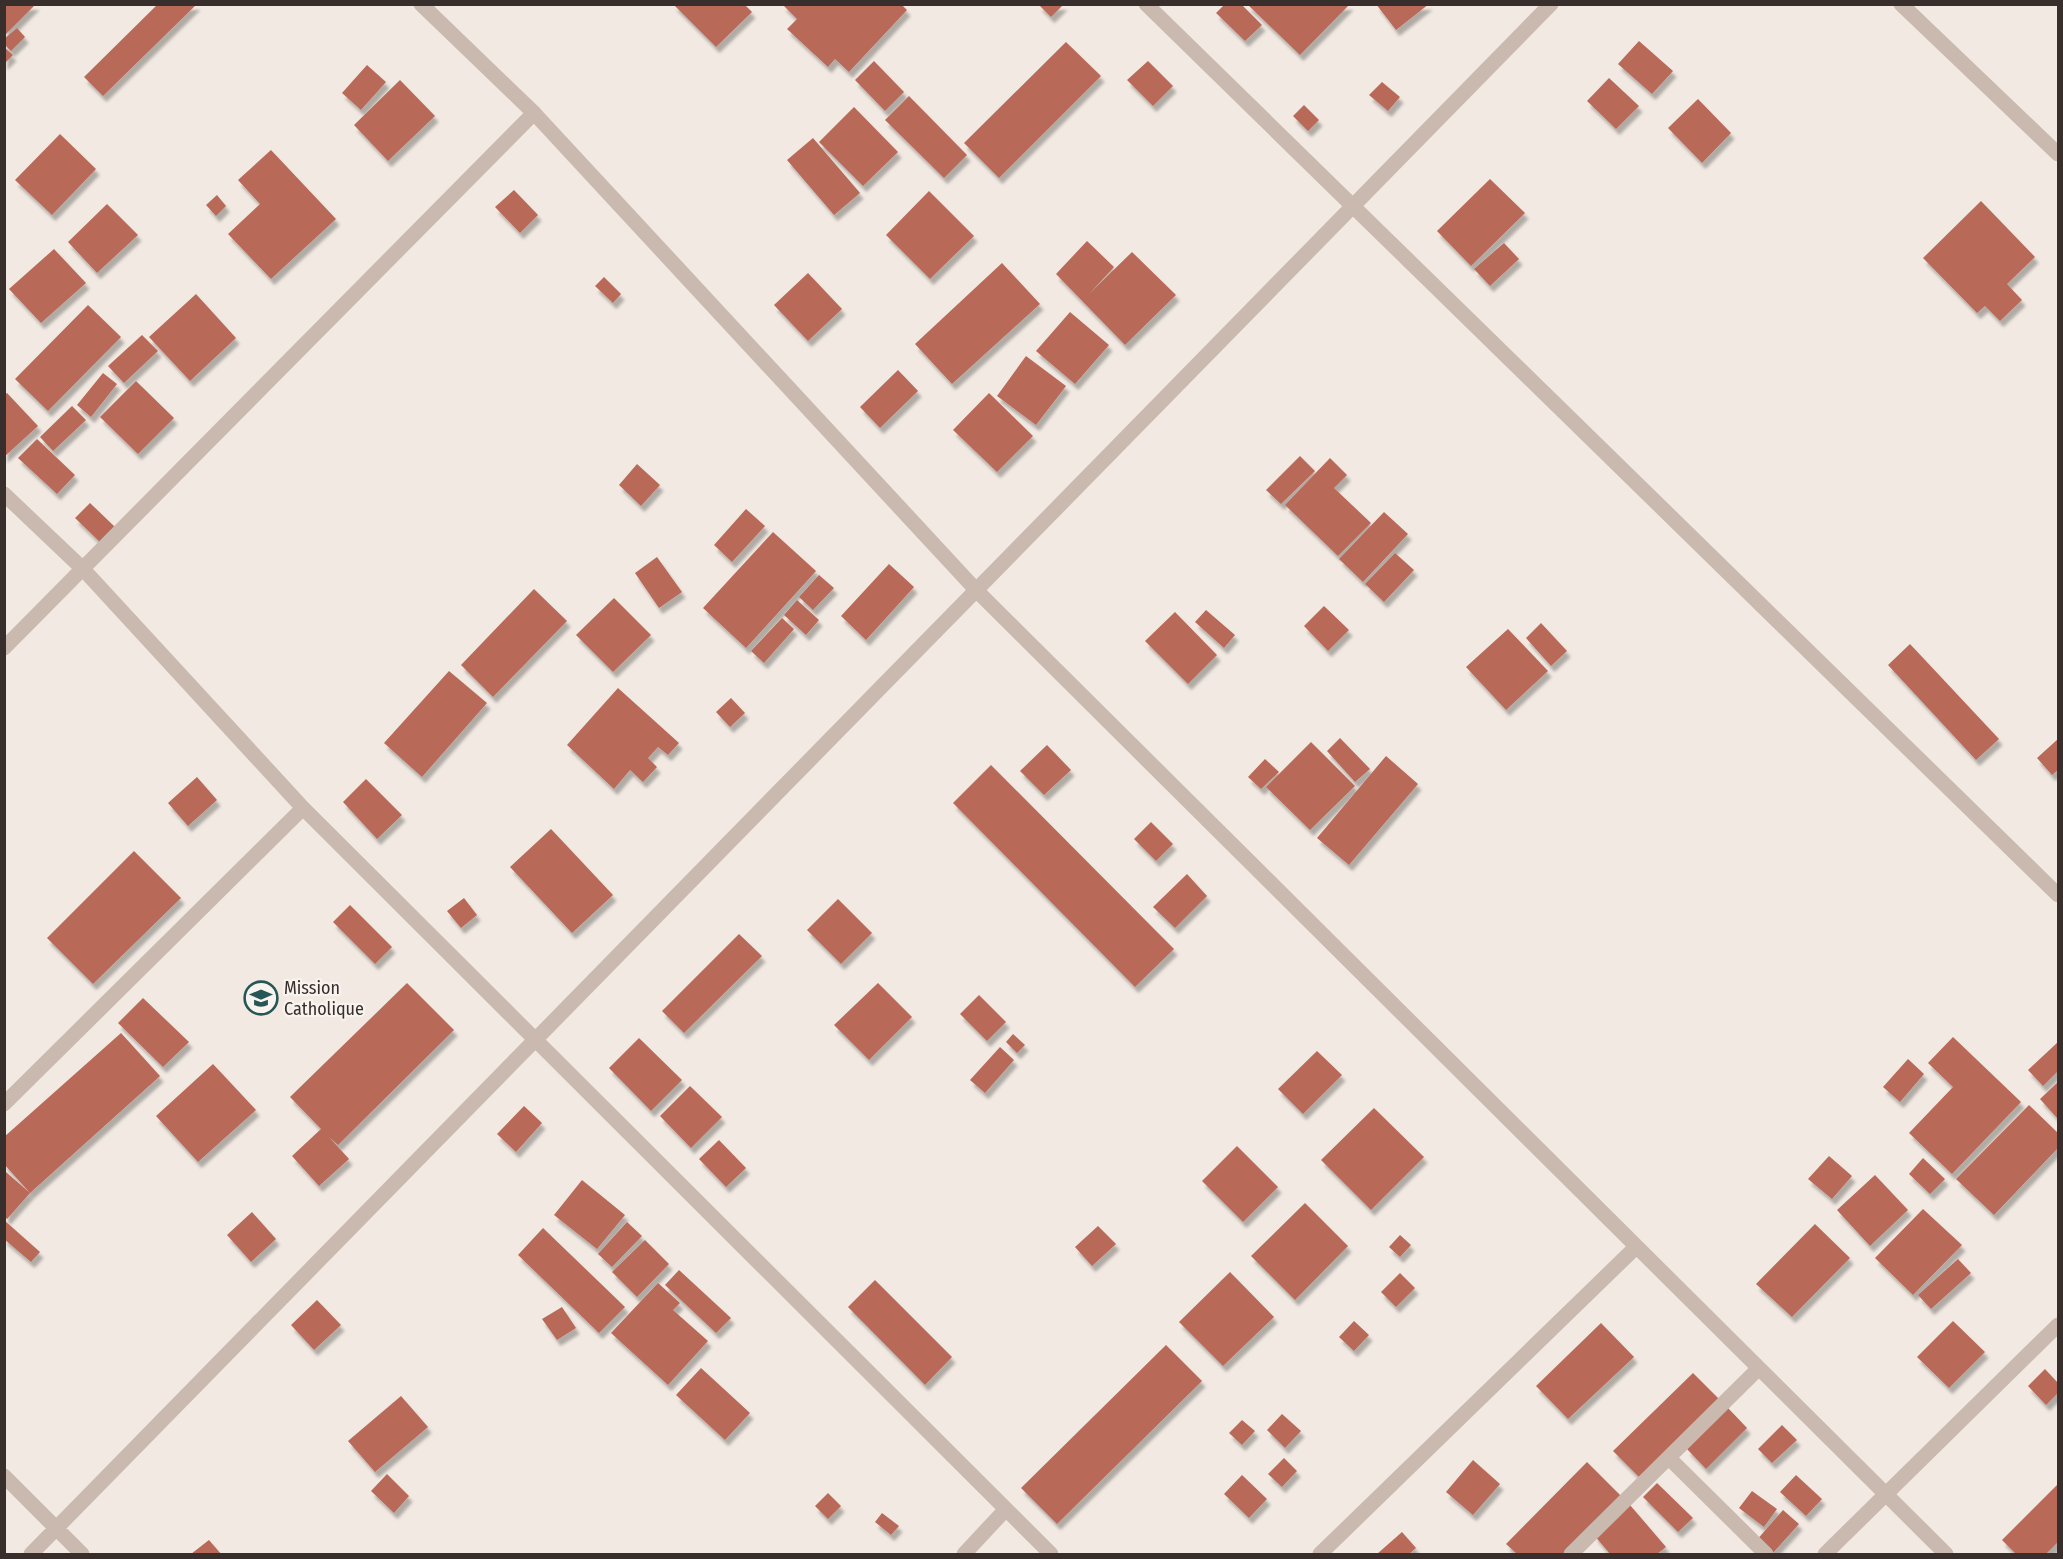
<svg xmlns="http://www.w3.org/2000/svg" width="2063" height="1559" font-family="'Fira Sans Condensed',sans-serif">
	<defs>
		<filter id="shadow"><feDropShadow dx="3.5" dy="6" stdDeviation="1.5" flood-color="#0004"/></filter>
	</defs>
	<rect width="100%" height="100%" fill="#f1e9e2"/>
	<!-- building -->
	<path fill="#b96959" filter="url(#shadow)" d="M 4,4 L 36,4 L 4,36 Z
		M 158,4 L 197,4 L 103,96 L 84,77 Z
		M 673,4 L 744,4 L 752,12 L 716,47 Z
		M 782,4 L 901,4 L 907,10 L 849,72 L 835,59 L 828,67 L 787,29 L 797,19 Z
		M 1038,4 L 1064,4 L 1051,17 Z
		M 1225,4 L 1241,4 L 1262,25 L 1245,41 L 1216,13 Z
		M 1247,4 L 1350,4 L 1300,55 Z
		M 1376,4 L 1429,4 L 1396,30 Z
		M 17,28 L 25,37 L 11,51 L 4,44 L 4,39 Z
		M 1639,41 L 1673,71 L 1652,94 L 1618,64 Z
		M 1066,42 L 1101,76 L 999,178 L 964,143 Z
		M 4,47 L 13,55 L 4,64 Z
		M 874,61 L 904,92 L 885,111 L 855,80 Z
		M 1148,61 L 1173,86 L 1153,106 L 1127,80 Z
		M 367,65 L 386,82 L 361,110 L 342,93 Z
		M 1609,78 L 1639,106 L 1616,129 L 1587,101 Z
		M 400,80 L 435,116 L 388,161 L 354,125 Z
		M 1382,82 L 1400,97 L 1388,111 L 1369,95 Z
		M 909,96 L 967,155 L 944,178 L 885,120 Z
		M 1698,99 L 1731,133 L 1702,163 L 1668,128 Z
		M 1304,105 L 1319,120 L 1308,131 L 1293,116 Z
		M 854,107 L 898,152 L 863,186 L 819,142 Z
		M 60,134 L 96,169 L 52,215 L 15,180 Z
		M 813,138 L 860,193 L 834,215 L 787,160 Z
		M 271,150 L 336,219 L 271,279 L 228,234 L 260,204 L 238,180 Z
		M 1490,179 L 1525,213 L 1471,266 L 1437,231 Z
		M 514,190 L 538,215 L 520,233 L 495,207 Z
		M 929,191 L 974,236 L 930,279 L 886,235 Z
		M 217,195 L 226,206 L 216,216 L 206,205 Z
		M 1981,201 L 2035,257 L 2007,284 L 2022,300 L 2000,321 L 1985,306 L 1977,313 L 1923,258 Z
		M 107,204 L 138,235 L 97,273 L 68,242 Z
		M 1087,241 L 1114,267 L 1089,294 L 1132,252 L 1176,295 L 1125,345 L 1056,274 Z
		M 1504,243 L 1519,259 L 1490,286 L 1474,269 Z
		M 54,249 L 86,283 L 41,323 L 9,289 Z
		M 1002,263 L 1040,304 L 952,384 L 915,344 Z
		M 808,273 L 842,309 L 808,341 L 774,305 Z
		M 604,277 L 621,294 L 613,303 L 595,286 Z
		M 196,294 L 236,338 L 190,381 L 149,337 Z
		M 88,305 L 121,337 L 48,411 L 15,379 Z
		M 1070,312 L 1109,345 L 1075,384 L 1036,351 Z
		M 142,335 L 158,351 L 124,383 L 108,366 Z
		M 1026,356 L 1066,386 L 1036,425 L 997,396 Z
		M 898,370 L 918,391 L 880,428 L 860,407 Z
		M 103,373 L 117,384 L 91,417 L 77,405 Z
		M 136,381 L 174,418 L 138,454 L 100,417 Z
		M 7,393 L 38,426 L 4,457 L 4,395 Z
		M 989,393 L 1033,436 L 997,472 L 953,430 Z
		M 72,406 L 86,420 L 53,451 L 40,437 Z
		M 37,439 L 75,475 L 57,494 L 18,458 Z
		M 1300,456 L 1315,471 L 1281,504 L 1266,490 Z
		M 1330,458 L 1347,475 L 1334,488 L 1371,523 L 1338,556 L 1285,505 Z
		M 637,464 L 660,485 L 641,506 L 619,485 Z
		M 90,503 L 115,527 L 100,542 L 75,518 Z
		M 746,509 L 765,526 L 732,562 L 714,545 Z
		M 1384,512 L 1408,534 L 1363,582 L 1339,559 Z
		M 773,532 L 816,571 L 746,648 L 703,608 Z
		M 1395,553 L 1414,570 L 1384,602 L 1365,584 Z
		M 657,557 L 682,592 L 659,608 L 635,573 Z
		M 889,564 L 914,587 L 866,640 L 841,616 Z
		M 819,575 L 834,588 L 813,610 L 799,597 Z
		M 534,589 L 567,621 L 493,697 L 461,665 Z
		M 614,598 L 651,635 L 613,672 L 576,635 Z
		M 797,600 L 819,620 L 806,635 L 784,615 Z
		M 1324,606 L 1349,630 L 1328,651 L 1304,626 Z
		M 1206,610 L 1235,635 L 1224,648 L 1195,622 Z
		M 1175,612 L 1217,655 L 1188,684 L 1145,641 Z
		M 782,618 L 794,629 L 764,663 L 751,651 Z
		M 1541,623 L 1567,651 L 1551,666 L 1526,638 Z
		M 1508,629 L 1548,671 L 1506,710 L 1466,667 Z
		M 1910,644 L 1999,739 L 1976,760 L 1888,665 Z
		M 449,671 L 487,703 L 422,777 L 384,743 Z
		M 618,688 L 679,743 L 668,755 L 658,747 L 648,758 L 657,767 L 643,782 L 630,770 L 614,789 L 567,745 Z
		M 731,698 L 745,713 L 730,727 L 716,712 Z
		M 1340,738 L 1370,769 L 1355,782 L 1327,751 Z
		M 2058,739 L 2058,770 L 2052,775 L 2037,758 Z
		M 1311,742 L 1355,786 L 1310,830 L 1266,787 Z
		M 1047,745 L 1071,770 L 1044,795 L 1020,771 Z
		M 1386,756 L 1418,784 L 1349,865 L 1317,838 Z
		M 1265,759 L 1279,772 L 1261,789 L 1248,777 Z
		M 991,765 L 1174,949 L 1135,987 L 953,803 Z
		M 197,777 L 217,800 L 188,826 L 168,803 Z
		M 366,779 L 402,815 L 377,839 L 343,802 Z
		M 1151,822 L 1173,844 L 1156,861 L 1134,839 Z
		M 551,829 L 613,895 L 572,933 L 510,867 Z
		M 134,851 L 181,898 L 93,984 L 47,938 Z
		M 1187,874 L 1207,896 L 1175,928 L 1153,907 Z
		M 464,898 L 477,915 L 461,928 L 447,911 Z
		M 838,899 L 872,933 L 841,964 L 807,930 Z
		M 350,905 L 392,947 L 375,964 L 333,922 Z
		M 739,934 L 762,956 L 684,1033 L 662,1011 Z
		M 407,983 L 454,1030 L 338,1145 L 329,1137 L 349,1159 L 319,1186 L 292,1156 L 321,1129 L 290,1097 Z
		M 878,983 L 912,1017 L 869,1060 L 834,1025 Z
		M 979,995 L 1006,1022 L 987,1041 L 960,1014 Z
		M 143,998 L 189,1042 L 163,1067 L 118,1023 Z
		M 121,1033 L 160,1076 L 30,1193 L 7,1219 L 5,1217 L 5,1174 L 6,1172 L 30,1193 L 4,1164 L 4,1137 Z
		M 1013,1034 L 1025,1045 L 1017,1053 L 1006,1042 Z
		M 1953,1037 L 2021,1102 L 1952,1174 L 1909,1133 L 1953,1087 L 1928,1063 Z
		M 639,1038 L 682,1080 L 651,1111 L 609,1068 Z
		M 2058,1042 L 2058,1071 L 2043,1086 L 2028,1070 Z
		M 1000,1047 L 1014,1060 L 985,1093 L 970,1080 Z
		M 1317,1051 L 1342,1075 L 1303,1114 L 1278,1089 Z
		M 1908,1059 L 1924,1074 L 1900,1102 L 1883,1087 Z
		M 213,1064 L 256,1110 L 198,1162 L 156,1116 Z
		M 2058,1082 L 2058,1119 L 2040,1099 Z
		M 690,1086 L 722,1117 L 691,1148 L 660,1116 Z
		M 2029,1105 L 2058,1133 L 2058,1148 L 1994,1215 L 1956,1179 Z
		M 524,1106 L 542,1123 L 516,1152 L 497,1134 Z
		M 1374,1108 L 1424,1157 L 1371,1210 L 1321,1160 Z
		M 719,1140 L 746,1168 L 726,1187 L 699,1159 Z
		M 1237,1146 L 1278,1187 L 1243,1222 L 1202,1181 Z
		M 1829,1156 L 1852,1176 L 1832,1199 L 1808,1179 Z
		M 1923,1158 L 1945,1179 L 1930,1194 L 1909,1174 Z
		M 1875,1175 L 1908,1210 L 1870,1246 L 1837,1210 Z
		M 582,1180 L 625,1215 L 597,1249 L 554,1215 Z
		M 1305,1203 L 1348,1246 L 1295,1300 L 1251,1256 Z
		M 1923,1209 L 1962,1245 L 1913,1295 L 1875,1258 Z
		M 252,1212 L 276,1239 L 251,1262 L 227,1235 Z
		M 4,1220 L 40,1252 L 31,1262 L 4,1239 Z
		M 627,1222 L 642,1236 L 612,1267 L 598,1254 Z
		M 1815,1224 L 1850,1258 L 1792,1317 L 1756,1284 Z
		M 1098,1226 L 1116,1244 L 1092,1266 L 1075,1247 Z
		M 543,1228 L 625,1307 L 599,1333 L 518,1255 Z
		M 1400,1235 L 1411,1245 L 1400,1257 L 1389,1247 Z
		M 645,1240 L 669,1264 L 637,1297 L 612,1272 Z
		M 1958,1259 L 1971,1273 L 1931,1309 L 1918,1295 Z
		M 679,1270 L 731,1318 L 716,1333 L 665,1285 Z
		M 1230,1272 L 1274,1317 L 1223,1366 L 1179,1322 Z
		M 1400,1273 L 1415,1288 L 1396,1307 L 1381,1292 Z
		M 875,1280 L 952,1357 L 925,1385 L 848,1307 Z
		M 658,1283 L 680,1303 L 673,1310 L 708,1341 L 668,1385 L 611,1333 Z
		M 317,1300 L 341,1325 L 314,1350 L 291,1325 Z
		M 562,1307 L 576,1328 L 557,1340 L 542,1319 Z
		M 1354,1321 L 1369,1335 L 1354,1351 L 1339,1337 Z
		M 1953,1321 L 1985,1352 L 1949,1388 L 1917,1357 Z
		M 1601,1323 L 1634,1357 L 1568,1419 L 1536,1386 Z
		M 1166,1345 L 1202,1381 L 1057,1524 L 1021,1488 Z
		M 701,1368 L 750,1413 L 725,1440 L 676,1395 Z
		M 2045,1369 L 2058,1383 L 2058,1393 L 2046,1405 L 2028,1386 Z
		M 1693,1373 L 1720,1400 L 1640,1478 L 1613,1451 Z
		M 401,1396 L 428,1427 L 375,1472 L 348,1441 Z
		M 1728,1408 L 1747,1428 L 1706,1469 L 1687,1449 Z
		M 1282,1414 L 1301,1431 L 1285,1448 L 1267,1430 Z
		M 1242,1420 L 1255,1431 L 1242,1445 L 1229,1433 Z
		M 1782,1425 L 1797,1440 L 1772,1463 L 1758,1449 Z
		M 1284,1458 L 1297,1471 L 1282,1487 L 1268,1474 Z
		M 1473,1460 L 1500,1484 L 1473,1515 L 1446,1492 Z
		M 1587,1462 L 1621,1496 L 1563,1554 L 1517,1554 L 1506,1544 Z
		M 387,1474 L 409,1496 L 394,1513 L 371,1491 Z
		M 1242,1475 L 1267,1499 L 1249,1518 L 1224,1494 Z
		M 1796,1475 L 1822,1499 L 1806,1516 L 1780,1492 Z
		M 1657,1483 L 1693,1518 L 1678,1532 L 1643,1497 Z
		M 2058,1484 L 2058,1542 L 2046,1554 L 2016,1554 L 2002,1540 Z
		M 1752,1491 L 1777,1509 L 1764,1527 L 1739,1508 Z
		M 828,1493 L 841,1506 L 828,1519 L 815,1506 Z
		M 1630,1505 L 1666,1547 L 1657,1554 L 1610,1554 L 1594,1535 Z
		M 1783,1510 L 1799,1524 L 1772,1554 L 1755,1542 Z
		M 882,1513 L 899,1526 L 891,1535 L 875,1522 Z
		M 1402,1532 L 1416,1548 L 1409,1554 L 1377,1554 Z
		M 209,1540 L 221,1554 L 191,1554 Z"/>
	<g fill="none" stroke-linecap="round" stroke-linejoin="round">
		<!-- minor -->
		<path stroke="#c9b9af" stroke-width="15" d="M 1146,4 L 2058,895
			M 1901,4 L 2058,154
			M 4,494 L 83,569 L 303,808 L 1051,1554
			M 4,648 L 534,113
			M 4,1104 L 303,808
			M 1669,1458 L 1766,1554
			M 4,1476 L 82,1554
			M 31,1554 L 1551,4
			M 964,1554 L 1006,1509
			M 1320,1554 L 1636,1247
			M 1571,1554 L 1758,1369
			M 1825,1554 L 2058,1325"/>
		<!-- tertiary -->
		<path stroke="#c9b9af" stroke-width="15" d="M 421,4 L 534,113 L 977,591 L 1946,1554"/>
	</g>
	<!-- icons -->
	<defs>
		<g id="school-ring" transform="scale(1.725)"><circle r="9.5" fill="#f9f3ef" stroke="#265655" stroke-width="1.5"/><path d="M0-5L7-2L0 1L-7-2ZM-4 1L0 2.5L4 1V4Q0 6-4 4Z" fill="#265655"/></g>
	</defs>
	<g fill-rule="evenodd">
		<use href="#school-ring" x="261" y="998"/>
	</g>
	<g text-anchor="middle" dominant-baseline="central" stroke-width="4.5" stroke-linejoin="round" paint-order="stroke">
		<!-- poi labels -->
		<g font-size="18" fill="#382f2c" stroke="#f9f3ef" text-anchor="start">
			<text x="284" y="988">Mission<tspan x="284" dy="21">Catholique</tspan></text>
		</g>
	</g>
	<!-- border -->
	<rect width="2063" height="1559" fill="none" stroke="#382f2c" stroke-width="12"/>
</svg>
